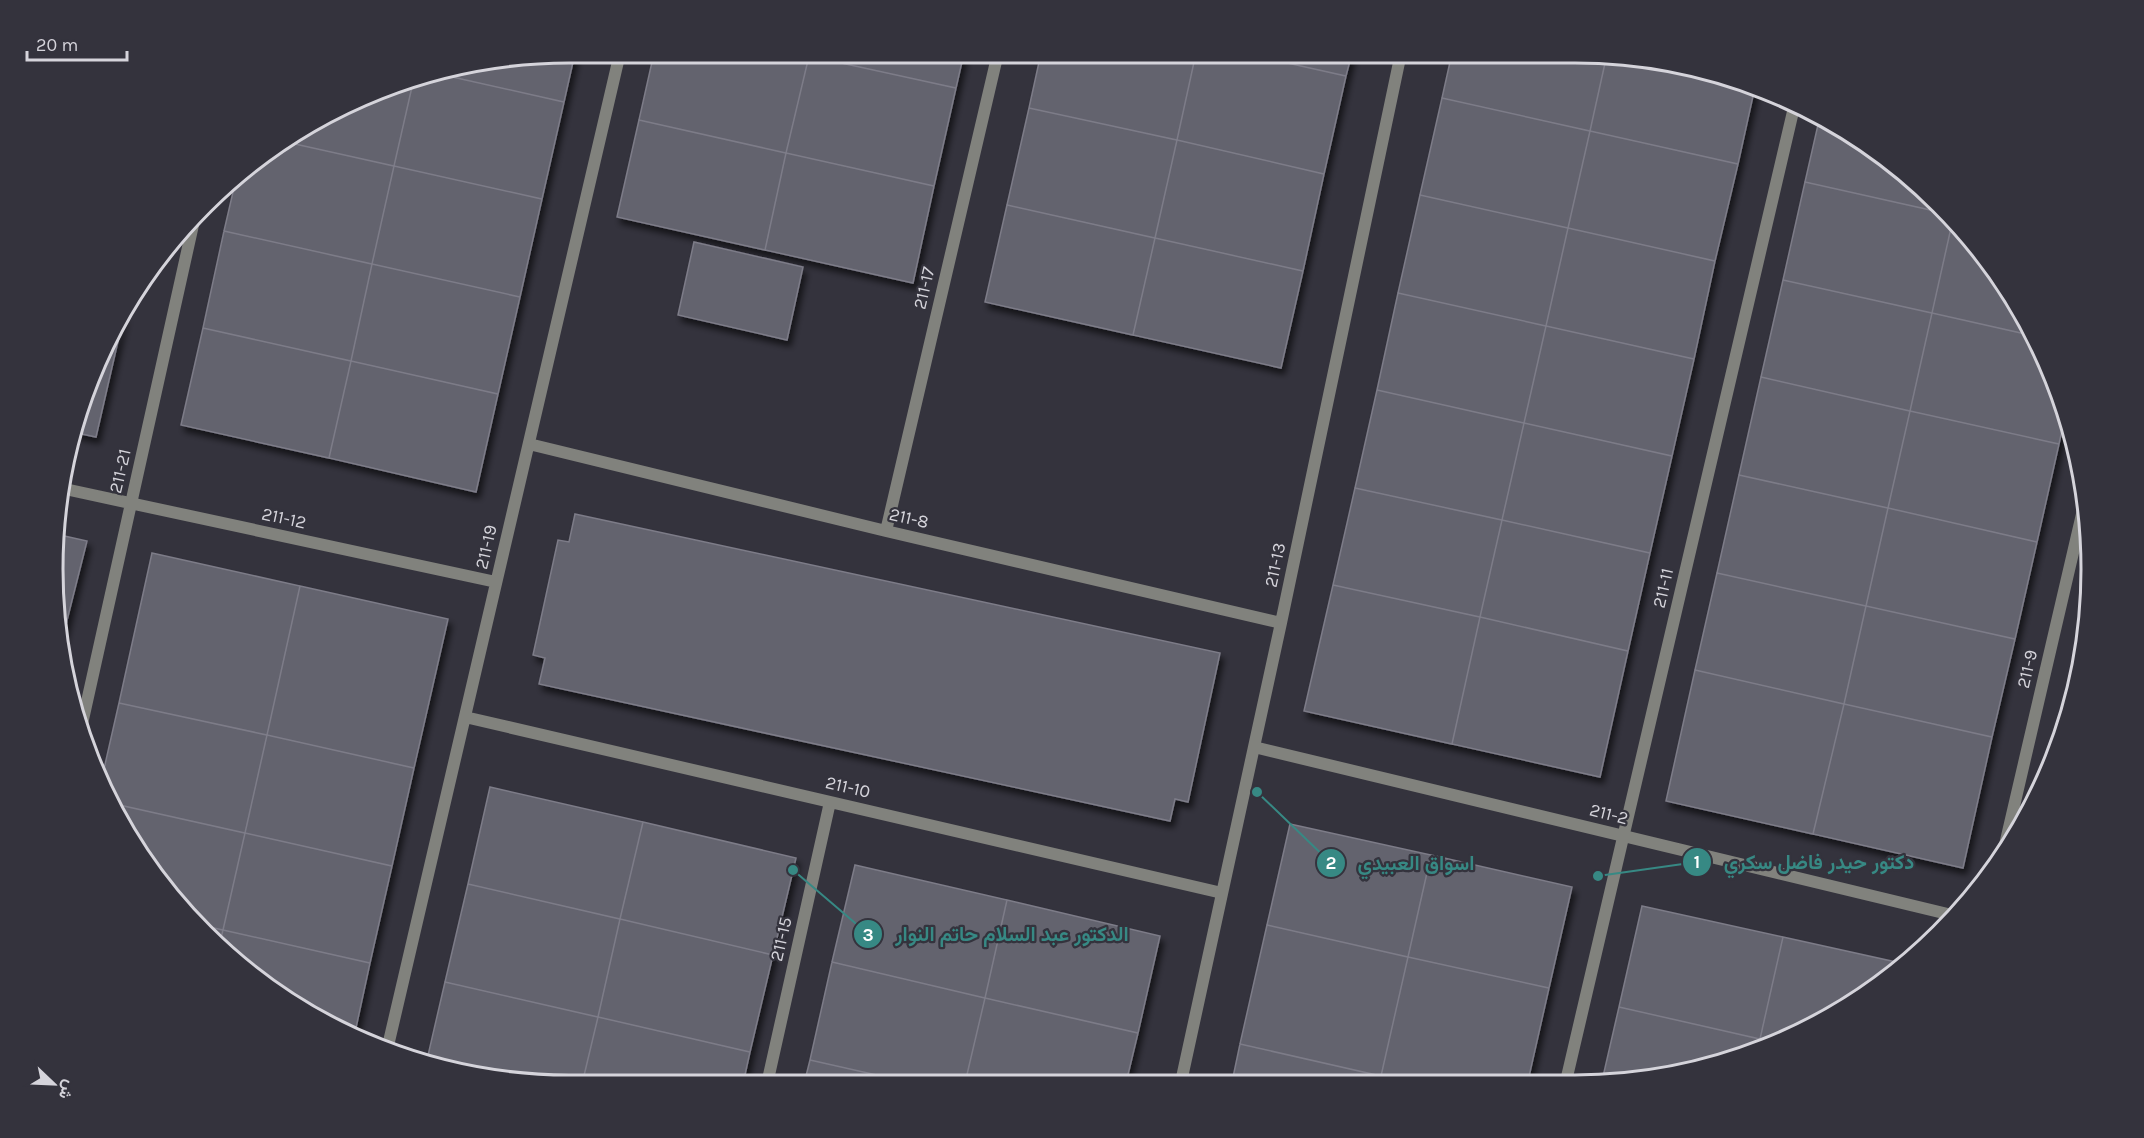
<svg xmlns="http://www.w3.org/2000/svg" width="2144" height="1138" font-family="Karla,Vazirmatn,sans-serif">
	<defs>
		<filter id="shadow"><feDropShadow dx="3.5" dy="6" stdDeviation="3" flood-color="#0009"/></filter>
	</defs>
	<rect width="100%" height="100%" fill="#34333d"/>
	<!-- building -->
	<path fill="#63636e" stroke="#7d7c88" stroke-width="1.5" filter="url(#shadow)" d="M 569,52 L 575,53 L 564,102 L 439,74 Z
		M 654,53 L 795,53 L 809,56 L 786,153 L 639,120 Z
		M 809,53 L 964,53 L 956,88 L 809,56 Z
		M 1041,53 L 1196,53 L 1177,140 L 1029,108 Z
		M 1196,53 L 1243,53 L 1346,76 L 1324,174 L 1177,140 Z
		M 1243,53 L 1352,53 L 1346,76 Z
		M 1452,53 L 1607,54 L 1590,131 L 1442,98 Z
		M 1607,54 L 1709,70 L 1755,87 L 1738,164 L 1590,131 Z
		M 809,56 L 956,88 L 934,186 L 786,153 Z
		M 439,74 L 564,102 L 542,199 L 394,166 L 414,78 Z
		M 414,78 L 394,166 L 286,142 L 403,80 Z
		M 1442,98 L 1590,131 L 1568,228 L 1420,195 Z
		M 1029,108 L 1177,140 L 1155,238 L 1007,205 Z
		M 1820,116 L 1890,159 L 1948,214 L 1805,182 Z
		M 639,120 L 786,153 L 765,250 L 617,217 Z
		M 1590,131 L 1738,164 L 1715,261 L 1568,228 Z
		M 1177,140 L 1324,174 L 1303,271 L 1155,238 Z
		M 286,142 L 394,166 L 372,264 L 224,231 L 236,179 L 254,159 Z
		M 786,153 L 934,186 L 913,283 L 765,250 Z
		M 394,166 L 542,199 L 520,297 L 372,264 Z
		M 1805,182 L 1948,214 L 1953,219 L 1932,313 L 1783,280 Z
		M 1420,195 L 1568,228 L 1546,326 L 1398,293 Z
		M 1007,205 L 1155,238 L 1133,335 L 985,302 Z
		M 1953,219 L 1964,229 L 2022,311 L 2034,336 L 1932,313 Z
		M 1568,228 L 1715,261 L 1694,359 L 1546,326 Z
		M 224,231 L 372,264 L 351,361 L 203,328 Z
		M 1155,238 L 1303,271 L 1281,368 L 1133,335 Z
		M 694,242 L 803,267 L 787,340 L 678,315 Z
		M 372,264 L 520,297 L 498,394 L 351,361 Z
		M 1783,280 L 1932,313 L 1910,411 L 1761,377 Z
		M 1398,293 L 1546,326 L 1524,423 L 1377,390 Z
		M 1932,313 L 2034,336 L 2064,403 L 2066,412 L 2059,444 L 1910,411 Z
		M 124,315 L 96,437 L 72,432 Z
		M 1546,326 L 1694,359 L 1672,456 L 1524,423 Z
		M 203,328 L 351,361 L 329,458 L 181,425 Z
		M 351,361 L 498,394 L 476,492 L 329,458 Z
		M 1761,377 L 1910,411 L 1888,508 L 1739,475 Z
		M 1377,390 L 1524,423 L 1502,520 L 1355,488 Z
		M 1910,411 L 2059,444 L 2037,542 L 1888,508 Z
		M 1524,423 L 1672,456 L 1650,553 L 1502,520 Z
		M 1739,475 L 1888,508 L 1866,606 L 1717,573 Z
		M 1355,488 L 1502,520 L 1480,617 L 1333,585 Z
		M 1888,508 L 2037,542 L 2015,639 L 1866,606 Z
		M 575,514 L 1220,653 L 1188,802 L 1175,799 L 1170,821 L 539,684 L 545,658 L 533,655 L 558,540 L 569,542 Z
		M 1502,520 L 1650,553 L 1628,651 L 1480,617 Z
		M 60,535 L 87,541 L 62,640 L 54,603 Z
		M 152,553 L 300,586 L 267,735 L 119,703 Z
		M 1717,573 L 1866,606 L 1844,704 L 1695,670 Z
		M 1333,585 L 1480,617 L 1452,744 L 1304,711 Z
		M 300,586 L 448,619 L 414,768 L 267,735 Z
		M 1866,606 L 2015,639 L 1992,737 L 1844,704 Z
		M 1480,617 L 1628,651 L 1600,777 L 1452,744 Z
		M 1695,670 L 1844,704 L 1813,834 L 1666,801 Z
		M 119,703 L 267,735 L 245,833 L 115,804 L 101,782 Z
		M 1844,704 L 1992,737 L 1963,868 L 1813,834 Z
		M 267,735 L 414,768 L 392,866 L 245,833 Z
		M 490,787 L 643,822 L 620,919 L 468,884 Z
		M 115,804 L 245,833 L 223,930 L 196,924 L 181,910 Z
		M 643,822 L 796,858 L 773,955 L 620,919 Z
		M 1290,824 L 1431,855 L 1408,957 L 1267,925 Z
		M 245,833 L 392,866 L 370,963 L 223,930 Z
		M 1431,855 L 1572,887 L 1549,988 L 1408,957 Z
		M 855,865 L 1007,900 L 985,998 L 832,962 Z
		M 468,884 L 620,919 L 598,1017 L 445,982 Z
		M 1007,900 L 1160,936 L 1138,1033 L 985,998 Z
		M 1642,906 L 1783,937 L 1760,1039 L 1619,1007 Z
		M 620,919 L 773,955 L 750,1052 L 598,1017 Z
		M 196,924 L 223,930 L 219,946 Z
		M 1267,925 L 1408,957 L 1381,1076 L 1240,1044 Z
		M 223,930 L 370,963 L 354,1037 L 340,1032 L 255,979 L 219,946 Z
		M 1783,937 L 1905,964 L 1889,979 L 1779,1043 L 1760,1039 Z
		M 1408,957 L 1549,988 L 1528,1081 L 1408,1082 L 1381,1076 Z
		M 832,962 L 985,998 L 965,1083 L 912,1083 L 810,1060 Z
		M 445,982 L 598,1017 L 582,1084 L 536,1084 L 436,1068 L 426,1064 Z
		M 985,998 L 1138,1033 L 1126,1083 L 965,1083 Z
		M 1619,1007 L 1760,1039 L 1757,1050 L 1643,1081 L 1602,1081 Z
		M 598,1017 L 750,1052 L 743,1084 L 582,1084 Z
		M 1760,1039 L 1779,1043 L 1757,1050 Z
		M 1240,1044 L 1381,1076 L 1380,1082 L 1232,1082 Z
		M 810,1060 L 912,1083 L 804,1084 Z
		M 1381,1076 L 1408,1082 L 1380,1082 Z"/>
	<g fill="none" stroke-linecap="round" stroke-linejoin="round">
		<!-- minor -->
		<path stroke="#81827d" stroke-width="12" d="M 529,444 L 886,531 L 1281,623
			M 65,489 L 496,582
			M 886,531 L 998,53
			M 465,717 L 1222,893
			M 82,724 L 193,225
			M 1254,747 L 1956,916
			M 2004,849 L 2086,497
			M 387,1050 L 620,53
			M 1566,1081 L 1795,103
			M 1181,1082 L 1281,623 L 1401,53
			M 767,1084 L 830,802"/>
	</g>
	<g text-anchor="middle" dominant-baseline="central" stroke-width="4.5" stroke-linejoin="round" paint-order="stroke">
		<!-- street labels -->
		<g font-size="18" fill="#d5d4db" stroke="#34333d">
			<text transform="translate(924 288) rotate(-77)">211-17</text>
			<text transform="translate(120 471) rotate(-77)">211-21</text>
			<text transform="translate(284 518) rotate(12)">211-12</text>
			<text transform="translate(909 518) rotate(13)">211-8</text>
			<text transform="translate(486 547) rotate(-77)">211-19</text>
			<text transform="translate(1275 565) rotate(-78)">211-13</text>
			<text transform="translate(1663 588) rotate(-77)">211-11</text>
			<text transform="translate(2027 669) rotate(-77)">211-9</text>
			<text transform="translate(848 787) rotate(13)">211-10</text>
			<text transform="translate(1609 814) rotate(14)">211-2</text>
			<text transform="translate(781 939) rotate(-77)">211-15</text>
		</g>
	</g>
	<!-- crop -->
	<path d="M0 0H2144V1138H0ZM569 63H1575A506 506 0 0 1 2081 569V569A506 506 0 0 1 1575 1075H569A506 506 0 0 1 63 569V569A506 506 0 0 1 569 63Z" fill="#34333d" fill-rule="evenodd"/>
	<path fill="none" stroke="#d5d4db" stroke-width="3" d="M569 63H1575A506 506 0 0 1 2081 569V569A506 506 0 0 1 1575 1075H569A506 506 0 0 1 63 569V569A506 506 0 0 1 569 63Z"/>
	<!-- callouts -->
	<path fill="none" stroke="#378984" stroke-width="2" d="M1598 876L1697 862M1257 792L1331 863M793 870L868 934"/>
	<g fill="#378984" stroke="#34333d" stroke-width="2">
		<circle cx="1598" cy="876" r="6"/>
		<circle cx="1257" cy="792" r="6"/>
		<circle cx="793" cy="870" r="6"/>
		<circle cx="1697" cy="862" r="15"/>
		<circle cx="1331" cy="863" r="15"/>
		<circle cx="868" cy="934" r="15"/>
	</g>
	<g font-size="18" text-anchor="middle" font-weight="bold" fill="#fff">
		<text x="1697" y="868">1</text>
		<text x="1331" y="869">2</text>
		<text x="868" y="941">3</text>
	</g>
	<g font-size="20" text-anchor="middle" font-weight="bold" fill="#378984" stroke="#34333d" stroke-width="4.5" stroke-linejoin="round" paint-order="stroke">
		<text x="1819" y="869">دكتور حيدر فاضل سكري</text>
		<text x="1416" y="870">اسواق العبيدي</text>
		<text x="1012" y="941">الدكتور عبد السلام حاتم النوار</text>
	</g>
	<!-- north arrow -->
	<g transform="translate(54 1084) rotate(113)" stroke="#34333d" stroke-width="4.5" paint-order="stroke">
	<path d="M0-4.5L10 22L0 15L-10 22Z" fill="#d5d4db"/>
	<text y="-9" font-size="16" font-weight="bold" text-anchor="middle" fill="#d5d4db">ش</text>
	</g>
	<!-- scale -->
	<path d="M27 51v9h100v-9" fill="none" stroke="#d5d4db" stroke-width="3"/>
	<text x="36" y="51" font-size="18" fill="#d5d4db" stroke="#34333d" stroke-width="4.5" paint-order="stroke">20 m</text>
</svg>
